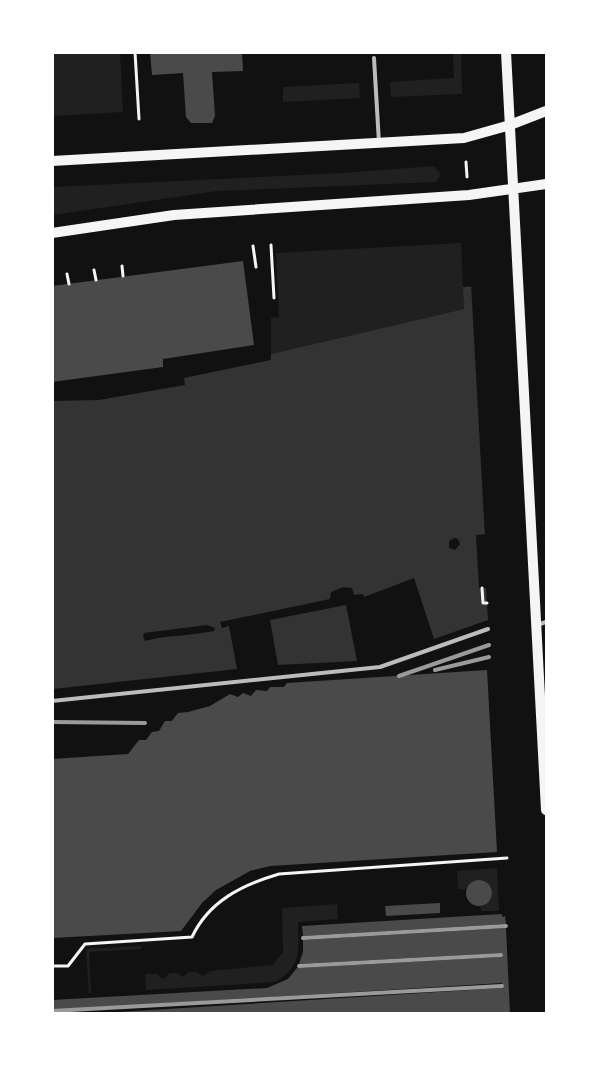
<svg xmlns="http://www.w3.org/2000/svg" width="599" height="1066" font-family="Lato,sans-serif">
	<rect width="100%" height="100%" fill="#111"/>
	<!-- green -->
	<path fill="#202020" d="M 52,53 L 120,53 L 123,112 L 53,116 Z
		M 453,53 L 461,53 L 462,94 L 391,97 L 390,82 L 454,78 Z
		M 359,83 L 360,98 L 283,102 L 283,87 Z
		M 434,166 L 441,174 L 436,182 L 217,191 L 53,215 L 53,187 L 342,173 Z
		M 461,243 L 464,309 L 271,354 L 271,318 L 279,317 L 276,253 Z
		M 497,868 L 499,911 L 481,911 L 481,906 L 484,906 L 492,897 L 492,888 L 483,880 L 474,881 L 465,889 L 458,889 L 457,871 Z
		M 337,904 L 338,919 L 298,922 C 298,949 303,967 275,982 L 146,990 L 145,974 L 156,974 L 163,979 L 170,973 L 177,973 L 183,977 L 189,972 L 197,972 L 203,976 L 210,971 L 273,965 L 283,952 L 282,908 Z
		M 141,946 L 141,949 L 89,952 L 91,993 L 89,993 L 86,949 Z"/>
	<!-- water -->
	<path fill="#333" fill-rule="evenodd" d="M 546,282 L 546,530 L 476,535 L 479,588 L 486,588 L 488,620 L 434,639 L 414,578 L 364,597 L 363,594 L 354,595 L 352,588 L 343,587 L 331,592 L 330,599 L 220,622 L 222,628 L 229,626 L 237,669 L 53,689 L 52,401 L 99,400 L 185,385 L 184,378 L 271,360 L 271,354 L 464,309 L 463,287 ZM 454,538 L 458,539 L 460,544 L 455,550 L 449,548 L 449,541 ZM 207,625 L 215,628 L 214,631 C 191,636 167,635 145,641 L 143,637 L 144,633 Z
		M 346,605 L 357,661 L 278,665 L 270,620 Z"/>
	<!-- pier -->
	<path fill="#111" d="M 546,279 L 546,533 L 485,537 L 471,284 Z"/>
	<!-- building -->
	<path fill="#4a4a4a" d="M 150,52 L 242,52 L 243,71 L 212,72 L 215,116 L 212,123 L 191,123 L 186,117 L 183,73 L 152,75 Z
		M 243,261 L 254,345 L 163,359 L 163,367 L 52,382 L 52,286 Z
		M 487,670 L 497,852 L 270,866 L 250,871 L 216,890 L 202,903 L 181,931 L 52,938 L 52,759 L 128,754 L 139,740 L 146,740 L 152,732 L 159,731 L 165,721 L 172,721 L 178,713 L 188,712 L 210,706 L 230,694 L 238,697 L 243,693 L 251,696 L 256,690 L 267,691 L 270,687 L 284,687 L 287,683 Z
		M466 893a13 13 0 1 1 26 0a13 13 0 1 1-26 0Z
		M 440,903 L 440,913 L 386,916 L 385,906 Z
		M 502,914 L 502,917 L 505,916 L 506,924 L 303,936 L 302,926 Z
		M 506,928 L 510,1014 L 86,1014 L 502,988 L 502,983 L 52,1010 L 52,1000 L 267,988 L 288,979 L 297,968 L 501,957 L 501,953 L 299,964 L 303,952 L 303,940 Z"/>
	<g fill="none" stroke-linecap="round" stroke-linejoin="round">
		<!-- path -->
		<path stroke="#f5f5f5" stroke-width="3" d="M 135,52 L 139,119
			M 466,162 L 467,177
			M 271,245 L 274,298
			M 253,246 L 256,267
			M 122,266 L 123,276
			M 94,270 L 96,280
			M 67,274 L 69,284
			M 482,588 L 483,603 L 487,603
			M 52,966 L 68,966 L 85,944 L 192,937 C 209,901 242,885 279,874 L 507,858"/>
		<!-- service -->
		<path stroke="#bcbcbc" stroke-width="4" d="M 374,58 L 379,143
			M 537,625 L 546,622
			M 52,701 L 380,667 L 488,629"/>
		<!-- secondary -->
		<path stroke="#f5f5f5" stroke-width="10" d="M 506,52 L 546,810
			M 52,161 L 464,138 L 510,125 L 546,111
			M 52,233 L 174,215 L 469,195 L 546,184"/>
		<!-- rail -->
		<path stroke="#9a9a9a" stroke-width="4" d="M 435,670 L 489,657
			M 399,676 L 489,645
			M 52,722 L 145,723
			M 303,938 L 506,926
			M 299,966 L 501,955
			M 52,1011 L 502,986"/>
	</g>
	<!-- border -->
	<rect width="599" height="1066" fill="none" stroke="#ffffff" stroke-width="108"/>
</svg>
